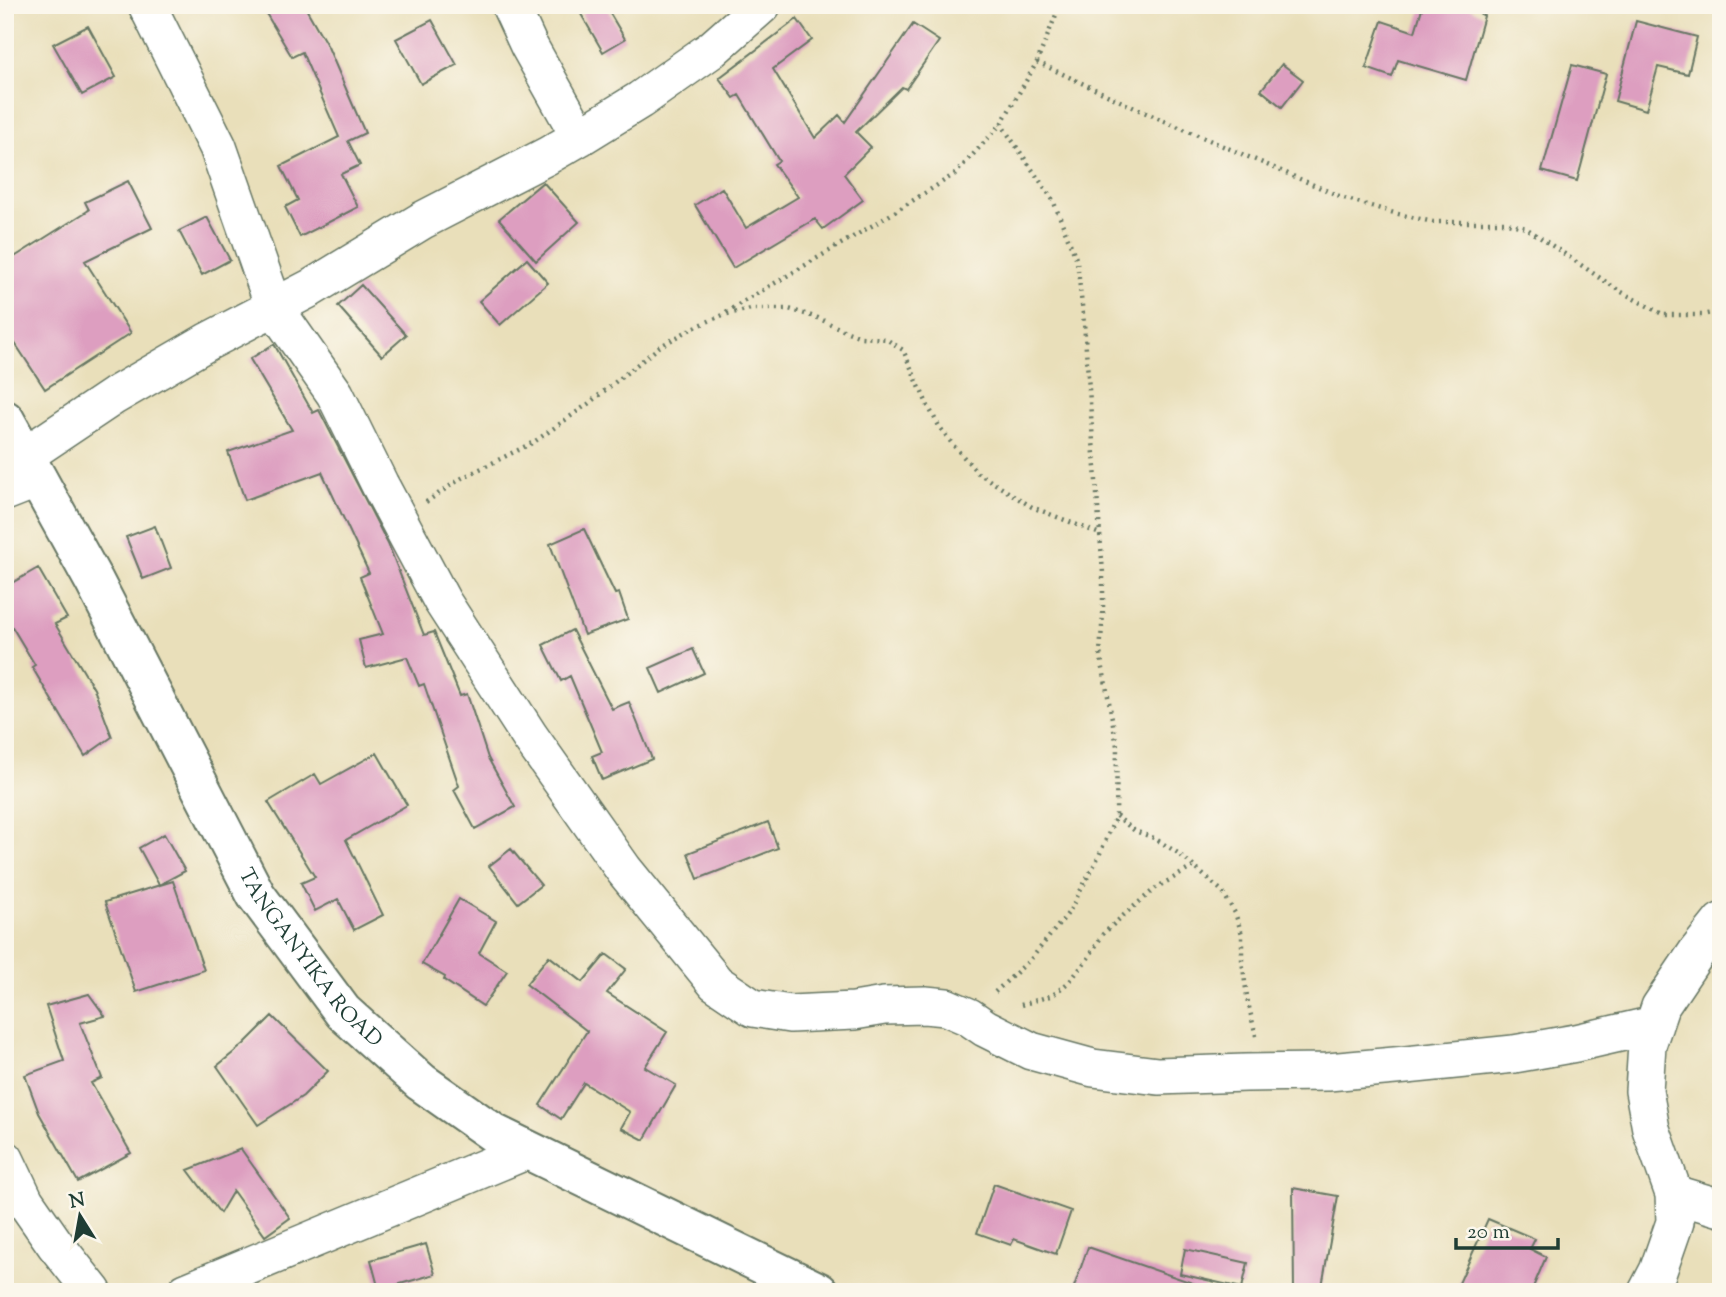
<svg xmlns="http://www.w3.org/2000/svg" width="1726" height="1297" font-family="'Sorts Mill Goudy',serif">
	<rect width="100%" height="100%" fill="#fbf7ec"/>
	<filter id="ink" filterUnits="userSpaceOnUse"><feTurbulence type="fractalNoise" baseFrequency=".0143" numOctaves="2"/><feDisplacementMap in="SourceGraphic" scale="14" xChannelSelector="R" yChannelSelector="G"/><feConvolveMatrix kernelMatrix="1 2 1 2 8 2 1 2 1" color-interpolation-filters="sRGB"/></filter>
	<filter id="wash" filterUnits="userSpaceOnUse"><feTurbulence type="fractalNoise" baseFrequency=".00686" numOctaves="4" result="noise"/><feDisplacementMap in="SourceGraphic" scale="28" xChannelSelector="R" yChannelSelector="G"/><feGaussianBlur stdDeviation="1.57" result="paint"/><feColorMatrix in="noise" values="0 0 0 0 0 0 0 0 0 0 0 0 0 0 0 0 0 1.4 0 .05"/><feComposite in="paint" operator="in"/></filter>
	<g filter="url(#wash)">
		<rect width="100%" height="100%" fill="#e9dfba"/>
		<g id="blocks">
			<!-- building -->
			<path fill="#dd9ec0" d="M 261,5 L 304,5 L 328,47 L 365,133 L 348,141 L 360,165 L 341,174 L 358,207 L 300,237 L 285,207 L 298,200 L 281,166 L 339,137 L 302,52 L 292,57 Z
				M 595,5 L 605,5 L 625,39 L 603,52 L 581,14 Z
				M 1423,5 L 1465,5 L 1484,16 L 1466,80 L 1398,60 L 1392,77 L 1366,68 L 1382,21 L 1415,32 Z
				M 797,19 L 812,40 L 773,69 L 815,138 L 839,115 L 845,122 L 913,24 L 939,41 L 906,89 L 902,87 L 856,132 L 871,147 L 844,174 L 863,200 L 823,229 L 815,219 L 733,268 L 695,205 L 722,188 L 746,228 L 798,197 L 774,164 L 779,161 L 739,95 L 734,98 L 719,78 Z
				M 432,20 L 457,65 L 421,84 L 396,39 Z
				M 1636,21 L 1697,37 L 1688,74 L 1658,67 L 1646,110 L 1615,101 Z
				M 88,26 L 116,77 L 82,95 L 53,44 Z
				M 1282,64 L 1303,80 L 1282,107 L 1261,90 Z
				M 1572,65 L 1606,74 L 1577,181 L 1542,171 Z
				M 128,181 L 152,228 L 85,261 L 131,333 L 45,389 L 5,328 L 5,263 L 89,210 L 85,202 Z
				M 543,182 L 579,222 L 536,261 L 499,219 Z
				M 207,217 L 230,260 L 202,275 L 179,231 Z
				M 527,259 L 548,283 L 500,325 L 479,301 Z
				M 361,285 L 406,335 L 382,356 L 338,306 Z
				M 274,344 L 313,413 L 319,410 L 388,544 L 424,635 L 434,632 L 460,696 L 467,694 L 488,758 L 515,807 L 475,829 L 454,790 L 459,786 L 424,684 L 419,686 L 407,657 L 366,668 L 359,640 L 383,634 L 360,577 L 369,573 L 322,472 L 245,500 L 228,452 L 292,430 L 250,359 Z
				M 155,526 L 171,568 L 143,579 L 126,537 Z
				M 584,529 L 615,594 L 619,593 L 628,619 L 584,635 L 550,544 Z
				M 38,568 L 67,618 L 55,624 L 94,689 L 112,737 L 85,756 L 32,667 L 35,665 L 5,615 L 5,587 Z
				M 572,630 L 612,709 L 629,702 L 652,759 L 602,780 L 592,756 L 602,752 L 570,676 L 561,681 L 543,645 Z
				M 693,649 L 704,673 L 661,693 L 650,668 Z
				M 377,753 L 407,805 L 346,840 L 383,915 L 354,930 L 338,899 L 315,911 L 301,883 L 315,877 L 268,802 L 315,774 L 321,784 Z
				M 768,822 L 778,848 L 698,879 L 688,853 Z
				M 164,834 L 185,871 L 159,885 L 139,848 Z
				M 511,849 L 541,885 L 518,903 L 489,866 Z
				M 173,881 L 204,970 L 136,992 L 105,902 Z
				M 459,899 L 496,921 L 479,953 L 507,971 L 483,1006 L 444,980 L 445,977 L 422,964 Z
				M 606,954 L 626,969 L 607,993 L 667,1032 L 645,1067 L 676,1085 L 644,1140 L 621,1128 L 630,1112 L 584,1083 L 561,1119 L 540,1105 L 587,1031 L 526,984 L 549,956 L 583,982 Z
				M 89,994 L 105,1016 L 80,1023 L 102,1078 L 91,1083 L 131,1153 L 78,1182 L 39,1113 L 25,1075 L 64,1061 L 46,1006 Z
				M 272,1016 L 328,1071 L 303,1096 L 258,1125 L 217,1066 L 244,1044 Z
				M 241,1149 L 290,1218 L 265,1236 L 233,1191 L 220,1213 L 188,1170 Z
				M 994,1184 L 1071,1211 L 1056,1254 L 1014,1239 L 1011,1245 L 977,1233 Z
				M 1293,1188 L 1338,1196 L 1321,1292 L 1294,1292 Z
				M 1488,1219 L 1535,1239 L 1530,1249 L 1546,1257 L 1531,1292 L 1455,1292 Z
				M 426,1244 L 435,1274 L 379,1290 L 371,1260 Z
				M 1088,1247 L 1204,1287 L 1204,1292 L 1088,1292 L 1074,1287 Z
				M 1185,1249 L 1248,1263 L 1242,1288 L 1180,1274 Z"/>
		</g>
	</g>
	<g filter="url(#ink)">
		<use href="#blocks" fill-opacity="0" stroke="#667663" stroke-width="2"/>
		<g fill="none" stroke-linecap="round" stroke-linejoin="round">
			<!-- minor casing -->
			<g stroke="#667663" stroke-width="40">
				<path id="minor" d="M 147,5 L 218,147 L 274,307 L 335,394 L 380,485 L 442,601 L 530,737 L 624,870 L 716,983 L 753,1008 L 790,1014 L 854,1011 L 884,1006 L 925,1005 L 946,1007 L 969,1017 L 985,1028 L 1031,1051 L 1093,1068 L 1158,1076 L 1246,1073 L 1328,1072 L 1406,1065 L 1514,1054 L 1576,1043 L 1654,1025
					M 510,5 L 529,46 L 580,137
					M 26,455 L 114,396 L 207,342 L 311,288 L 423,220 L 547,156 L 580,137 L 640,100 L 711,50 L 762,5
					M 5,492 L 38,479
					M 5,1159 L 25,1201 L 55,1244 L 93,1292
					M 1674,1194 L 1721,1208
					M 186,1292 L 528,1150
					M 1647,1292 L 1658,1271 L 1675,1222 L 1674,1194 L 1651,1129 L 1644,1091 L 1647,1045 L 1660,1007 L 1697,952 L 1721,922"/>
			</g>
			<!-- tertiary casing -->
			<g stroke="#667663" stroke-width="42">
				<g id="tertiary">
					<path id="s1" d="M 5,420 L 94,581 L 256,895 L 343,1012 L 421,1082 L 495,1134 L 819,1292"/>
				</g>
			</g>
			<!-- path -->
			<path stroke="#667663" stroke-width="4.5" stroke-dasharray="2 5" stroke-linecap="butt" d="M 1037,62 L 1137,109 L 1344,198 L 1394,213 L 1433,222 L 1504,222 L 1526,228 L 1618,290 L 1664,315 L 1702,315 L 1721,311
				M 726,312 L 885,218 L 955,174 L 1001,124 L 1037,62 L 1060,5
				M 426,502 L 462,478 L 534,442 L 588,404 L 659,347 L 693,328 L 723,315 L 751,309 L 789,309 L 818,318 L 845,331 L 861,337 L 886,339 L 903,350 L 928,406 L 939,426 L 953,445 L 978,473 L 1032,507 L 1100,534
				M 1116,816 L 1135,831 L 1154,838 L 1178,853 L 1222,891 L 1235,913 L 1242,934 L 1242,961 L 1248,1003 L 1257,1040
				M 995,992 L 1031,959 L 1069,912 L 1098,858 L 1116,816 L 1117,746 L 1100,652 L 1103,614 L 1103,573 L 1084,323 L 1077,261 L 1053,200 L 1001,124
				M 1021,1005 L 1053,995 L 1070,981 L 1089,957 L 1103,934 L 1126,913 L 1157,887 L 1193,867"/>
			<!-- minor -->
			<use href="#minor" stroke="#fff" stroke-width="37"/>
			<!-- tertiary -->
			<use href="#tertiary" stroke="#fff" stroke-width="38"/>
		</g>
	</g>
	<g text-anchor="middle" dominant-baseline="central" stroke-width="7" stroke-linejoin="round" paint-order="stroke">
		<!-- street labels -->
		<g font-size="21" fill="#1f3d34" stroke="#fbf7ec">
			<text stroke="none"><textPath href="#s1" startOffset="620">TANGANYIKA ROAD</textPath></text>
		</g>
	</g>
	<!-- margin -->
	<rect width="1726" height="1297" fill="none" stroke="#fbf7ec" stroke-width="28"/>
	<!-- north arrow -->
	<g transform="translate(80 1216) rotate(349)" stroke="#fbf7ec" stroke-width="5" paint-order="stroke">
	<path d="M0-5L12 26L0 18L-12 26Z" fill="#1f3d34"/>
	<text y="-10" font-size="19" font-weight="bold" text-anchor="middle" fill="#1f3d34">N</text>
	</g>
	<!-- scale -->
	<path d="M1456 1238v10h102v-10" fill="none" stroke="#1f3d34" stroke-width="3.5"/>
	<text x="1467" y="1238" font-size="21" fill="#1f3d34" stroke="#fbf7ec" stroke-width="5" paint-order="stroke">20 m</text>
</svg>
